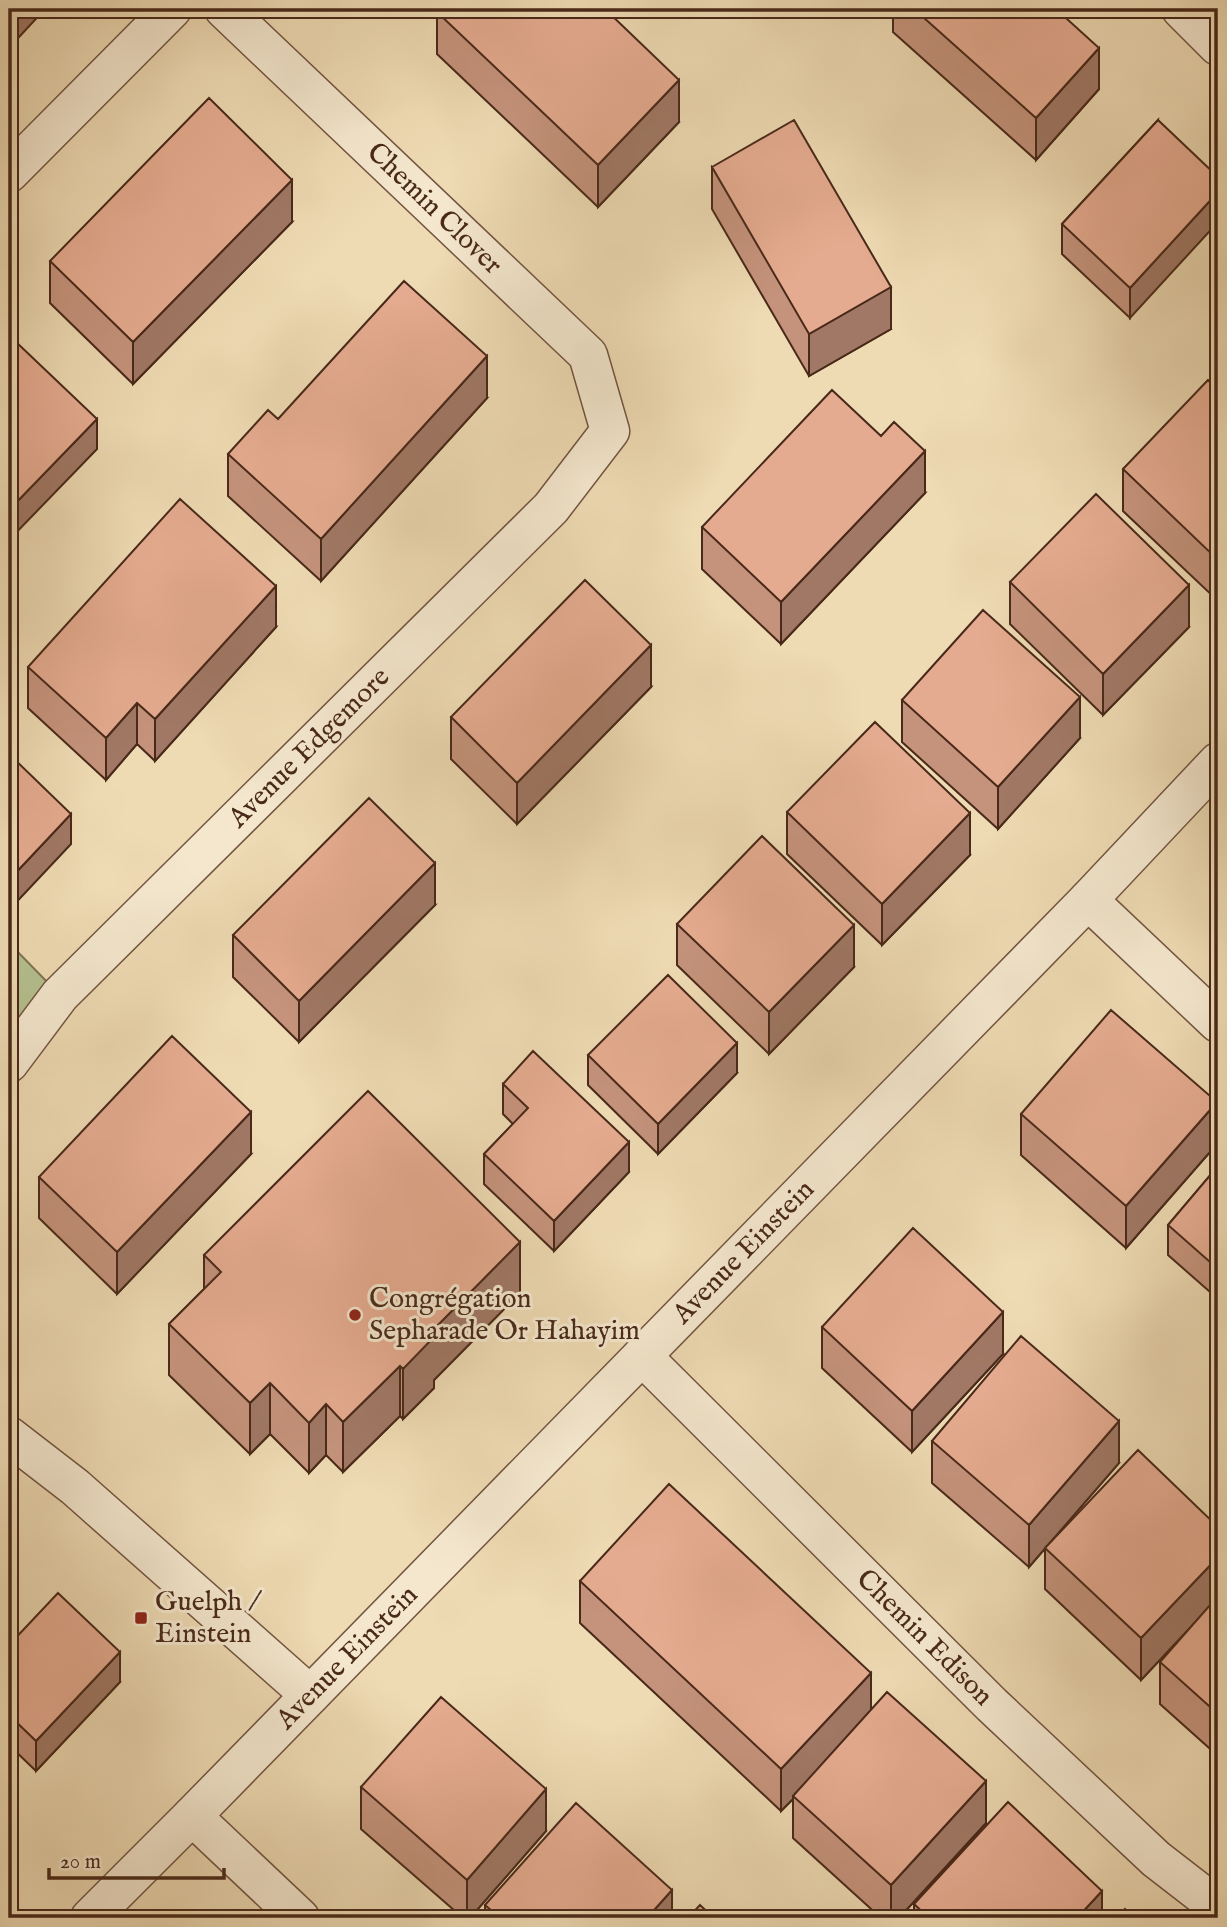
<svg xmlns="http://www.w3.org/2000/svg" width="1227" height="1927" font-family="'IM FELL English',serif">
	<rect width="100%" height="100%" fill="#eedab3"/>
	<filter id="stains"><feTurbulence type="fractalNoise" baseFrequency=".00286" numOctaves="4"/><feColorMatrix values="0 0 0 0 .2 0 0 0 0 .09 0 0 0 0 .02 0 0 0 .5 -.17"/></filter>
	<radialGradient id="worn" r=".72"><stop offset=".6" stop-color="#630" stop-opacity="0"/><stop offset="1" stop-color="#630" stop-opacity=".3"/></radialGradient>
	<!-- green -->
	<path fill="#b5c08f" stroke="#7f7454" stroke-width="2" d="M 9,943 L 60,995 L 9,1063 Z"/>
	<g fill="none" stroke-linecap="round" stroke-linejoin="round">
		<!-- minor casing -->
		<g stroke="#725540" stroke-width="41">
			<g id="minor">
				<path d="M 9,173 L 172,9"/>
				<path d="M 1088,900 L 1218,1023"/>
				<path id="s1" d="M 9,1063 L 60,995 L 551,508 L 610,431 L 588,355 L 224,9"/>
				<path id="s2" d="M 642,1356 L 992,1705 L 1156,1859 L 1218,1907"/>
				<path d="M 9,1436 L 75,1487 L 310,1695"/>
				<path d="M 192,1816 L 300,1918"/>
				<path id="s3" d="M 90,1918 L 192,1816 L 1088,900 L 1218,762"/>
			</g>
		</g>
		<!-- tertiary casing -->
		<g stroke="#725540" stroke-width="41">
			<path id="tertiary" d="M 1181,9 L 1218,46"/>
		</g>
		<!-- minor -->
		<use href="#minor" stroke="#f4e7ce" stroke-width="38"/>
		<!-- tertiary -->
		<use href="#tertiary" stroke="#f4e7ce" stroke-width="38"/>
	</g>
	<!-- wall -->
	<path fill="#c5937c" stroke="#492919" stroke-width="2" d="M 893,9 L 1056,9 L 1099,89 L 1036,160 L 893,32 Z
		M 437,12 L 679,122 L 598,207 L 437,54 Z
		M 1158,120 L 1130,318 L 1062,254 L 1062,224 Z
		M 712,167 L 891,329 L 809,376 L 712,209 Z
		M 292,222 L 133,384 L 50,303 L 50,261 Z
		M 1218,390 L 1218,601 L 1123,511 L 1123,469 Z
		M 487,398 L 321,581 L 228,496 L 228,454 L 278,419 Z
		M 925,493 L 781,644 L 702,569 L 702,527 Z
		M 1010,582 L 1189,627 L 1103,715 L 1010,624 Z
		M 276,627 L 155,761 L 137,744 L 106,780 L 28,708 L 28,667 Z
		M 651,687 L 517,824 L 451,759 L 451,717 Z
		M 902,700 L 1080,738 L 998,829 L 902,742 Z
		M 787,812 L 970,855 L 882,945 L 787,854 Z
		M 435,905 L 299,1042 L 233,977 L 233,935 Z
		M 677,924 L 854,967 L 769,1054 L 677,965 Z
		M 588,1055 L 737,1073 L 658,1154 L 588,1085 Z
		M 503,1084 L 629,1172 L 554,1251 L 484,1184 L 484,1154 L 513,1124 L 503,1114 Z
		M 1021,1114 L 1217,1144 L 1126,1248 L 1021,1155 Z
		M 251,1154 L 117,1294 L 39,1218 L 39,1177 Z
		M 1218,1166 L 1218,1299 L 1168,1255 L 1168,1225 Z
		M 204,1255 L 520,1293 L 434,1380 L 434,1388 L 403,1419 L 400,1416 L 343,1472 L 326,1455 L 309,1473 L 270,1434 L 250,1454 L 169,1375 L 169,1324 L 204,1289 Z
		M 822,1327 L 1003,1354 L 912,1452 L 822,1368 Z
		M 932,1441 L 1119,1463 L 1029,1567 L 932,1483 Z
		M 1218,1527 L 1218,1756 L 1160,1704 L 1160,1662 L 1194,1624 L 1141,1680 L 1045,1589 L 1045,1548 Z
		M 580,1581 L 871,1709 L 986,1823 L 899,1918 L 881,1918 L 793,1838 L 793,1799 L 781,1811 L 580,1623 Z
		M 9,1645 L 120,1682 L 36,1771 L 9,1745 Z
		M 361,1787 L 546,1831 L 470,1918 L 463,1918 L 361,1829 Z
		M 914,1904 L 1102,1918 L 914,1918 Z
		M 485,1905 L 672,1918 L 485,1918 Z"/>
	<!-- shaded-wall -->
	<path fill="#a07865" stroke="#492919" stroke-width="2" d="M 9,9 L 45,9 L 9,48 Z
		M 1099,48 L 1099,89 L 1036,160 L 1036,118 Z
		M 679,80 L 679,122 L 598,207 L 598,165 Z
		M 292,180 L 292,222 L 133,384 L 133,342 Z
		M 1218,192 L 1218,222 L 1130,318 L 1130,288 Z
		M 891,287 L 891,329 L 809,376 L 809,334 Z
		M 487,356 L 487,398 L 321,581 L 321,539 Z
		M 97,419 L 97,449 L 9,540 L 9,510 Z
		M 925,451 L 925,493 L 781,644 L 781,602 Z
		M 1189,585 L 1189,627 L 1103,715 L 1103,674 Z
		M 276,586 L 276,627 L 155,761 L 155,719 Z
		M 651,645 L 651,687 L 517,824 L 517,783 Z
		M 1080,697 L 1080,738 L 998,829 L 998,787 Z
		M 137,703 L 137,744 L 106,780 L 106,738 Z
		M 970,813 L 970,855 L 882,945 L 882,904 Z
		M 71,814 L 71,844 L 9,910 L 9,880 Z
		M 435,863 L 435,905 L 299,1042 L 299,1001 Z
		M 854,925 L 854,967 L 769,1054 L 769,1012 Z
		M 737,1043 L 737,1073 L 658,1154 L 658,1124 Z
		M 1217,1102 L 1217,1144 L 1126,1248 L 1126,1206 Z
		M 251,1112 L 251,1154 L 117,1294 L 117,1252 Z
		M 629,1142 L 629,1172 L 554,1251 L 554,1221 Z
		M 520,1242 L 520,1293 L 434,1380 L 434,1388 L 403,1419 L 403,1369 L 430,1333 Z
		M 1003,1312 L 1003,1354 L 912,1452 L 912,1411 Z
		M 400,1366 L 400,1416 L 343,1472 L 343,1422 Z
		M 270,1383 L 270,1434 L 250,1454 L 250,1403 Z
		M 326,1404 L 326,1455 L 309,1473 L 309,1423 Z
		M 1119,1421 L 1119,1463 L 1029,1567 L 1029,1525 Z
		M 1218,1557 L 1218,1598 L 1141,1680 L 1141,1638 Z
		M 120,1652 L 120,1682 L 36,1771 L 36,1741 Z
		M 871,1673 L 871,1715 L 793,1796 L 793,1799 L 781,1811 L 781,1769 Z
		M 986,1781 L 986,1823 L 899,1918 L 891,1918 L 891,1885 Z
		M 546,1789 L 546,1831 L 470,1918 L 467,1918 L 467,1880 Z
		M 672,1890 L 672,1918 L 647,1918 Z
		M 1102,1891 L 1102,1918 L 1077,1918 Z"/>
	<!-- building -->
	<path fill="#e5ab90" stroke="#492919" stroke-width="2" d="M 440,9 L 605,9 L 679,80 L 598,165 L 437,12 Z
		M 914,9 L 1056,9 L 1099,48 L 1036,118 Z
		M 209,98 L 292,180 L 133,342 L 50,261 Z
		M 794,120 L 891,287 L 809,334 L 712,167 Z
		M 1158,120 L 1218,177 L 1218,192 L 1130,288 L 1062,224 Z
		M 404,281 L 487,356 L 321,539 L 228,454 L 268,410 L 278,419 Z
		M 15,341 L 97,419 L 9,510 L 9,348 Z
		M 1208,380 L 1218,390 L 1218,560 L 1123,469 Z
		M 832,390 L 881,436 L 894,422 L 925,451 L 781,602 L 702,527 Z
		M 1096,494 L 1189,585 L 1103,674 L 1010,582 Z
		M 180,499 L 276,586 L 155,719 L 137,703 L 106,738 L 28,667 Z
		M 585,580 L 651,645 L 517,783 L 451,717 Z
		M 983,610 L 1080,697 L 998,787 L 902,700 Z
		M 875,722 L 970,813 L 882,904 L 787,812 Z
		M 9,754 L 71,814 L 9,880 Z
		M 369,798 L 435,863 L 299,1001 L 233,935 Z
		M 762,836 L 854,925 L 769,1012 L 677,924 Z
		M 668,975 L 737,1043 L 658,1124 L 588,1055 Z
		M 1111,1010 L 1217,1102 L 1126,1206 L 1021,1114 Z
		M 172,1036 L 251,1112 L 117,1252 L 39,1177 Z
		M 533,1051 L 629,1142 L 554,1221 L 484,1154 L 528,1108 L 503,1084 Z
		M 368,1091 L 520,1242 L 430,1333 L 434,1337 L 403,1369 L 400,1366 L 343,1422 L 326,1404 L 309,1423 L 270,1383 L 250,1403 L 169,1324 L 221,1272 L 204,1255 Z
		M 1218,1166 L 1218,1269 L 1168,1225 Z
		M 913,1228 L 1003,1312 L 912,1411 L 822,1327 Z
		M 1021,1336 L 1119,1421 L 1029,1525 L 932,1441 Z
		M 1138,1450 L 1218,1527 L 1218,1557 L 1141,1638 L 1045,1548 Z
		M 669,1484 L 871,1673 L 781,1769 L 580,1581 Z
		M 58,1593 L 120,1652 L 36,1741 L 9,1715 L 9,1645 Z
		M 1218,1596 L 1218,1714 L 1160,1662 Z
		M 887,1692 L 986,1781 L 891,1885 L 793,1796 Z
		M 441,1697 L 546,1789 L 467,1880 L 361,1787 Z
		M 1008,1802 L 1102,1891 L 1077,1918 L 929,1918 L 914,1904 Z
		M 576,1803 L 672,1890 L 647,1918 L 500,1918 L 485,1905 Z
		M 700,1905 L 714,1918 L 688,1918 Z
		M 1125,1909 L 1135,1918 L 1117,1918 Z"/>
	<!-- markers -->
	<g fill="#8f2418" stroke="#f4e7ce" stroke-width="2.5">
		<circle cx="355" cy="1315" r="7"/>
		<rect x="134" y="1611" width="14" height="14" rx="3.5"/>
	</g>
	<g text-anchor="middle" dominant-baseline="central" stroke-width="6" stroke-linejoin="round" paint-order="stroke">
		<!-- street labels -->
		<g font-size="28" fill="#492919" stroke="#f4e7ce">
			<text transform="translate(434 209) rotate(44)">Chemin Clover</text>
			<text stroke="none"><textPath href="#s1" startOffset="436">Avenue Edgemore</textPath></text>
			<text stroke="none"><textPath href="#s3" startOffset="933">Avenue Einstein</textPath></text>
			<text stroke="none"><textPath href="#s2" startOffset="399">Chemin Edison</textPath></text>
			<text stroke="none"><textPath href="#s3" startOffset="366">Avenue Einstein</textPath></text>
		</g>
		<!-- poi labels -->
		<g font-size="28" fill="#492919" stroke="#f4e7ce" text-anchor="start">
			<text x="369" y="1299">Congrégation<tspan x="369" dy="32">Sepharade Or Hahayim</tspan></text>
			<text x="155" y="1602">Guelph /<tspan x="155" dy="32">Einstein</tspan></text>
		</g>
	</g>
	<!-- margin -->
	<rect width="1227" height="1927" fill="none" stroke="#eedab3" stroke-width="35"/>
	<rect x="10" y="10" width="1206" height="1906" fill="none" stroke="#492919" stroke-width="3.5"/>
	<rect x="18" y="18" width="1192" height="1892" fill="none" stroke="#492919" stroke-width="2"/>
	<!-- scale -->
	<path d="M49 1868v10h175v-10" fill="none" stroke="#492919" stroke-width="3.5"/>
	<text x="60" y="1868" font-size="21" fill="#492919" stroke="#f4e7ce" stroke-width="5" paint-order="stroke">20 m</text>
	<rect width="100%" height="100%" filter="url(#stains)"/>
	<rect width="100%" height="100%" fill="url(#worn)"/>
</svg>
